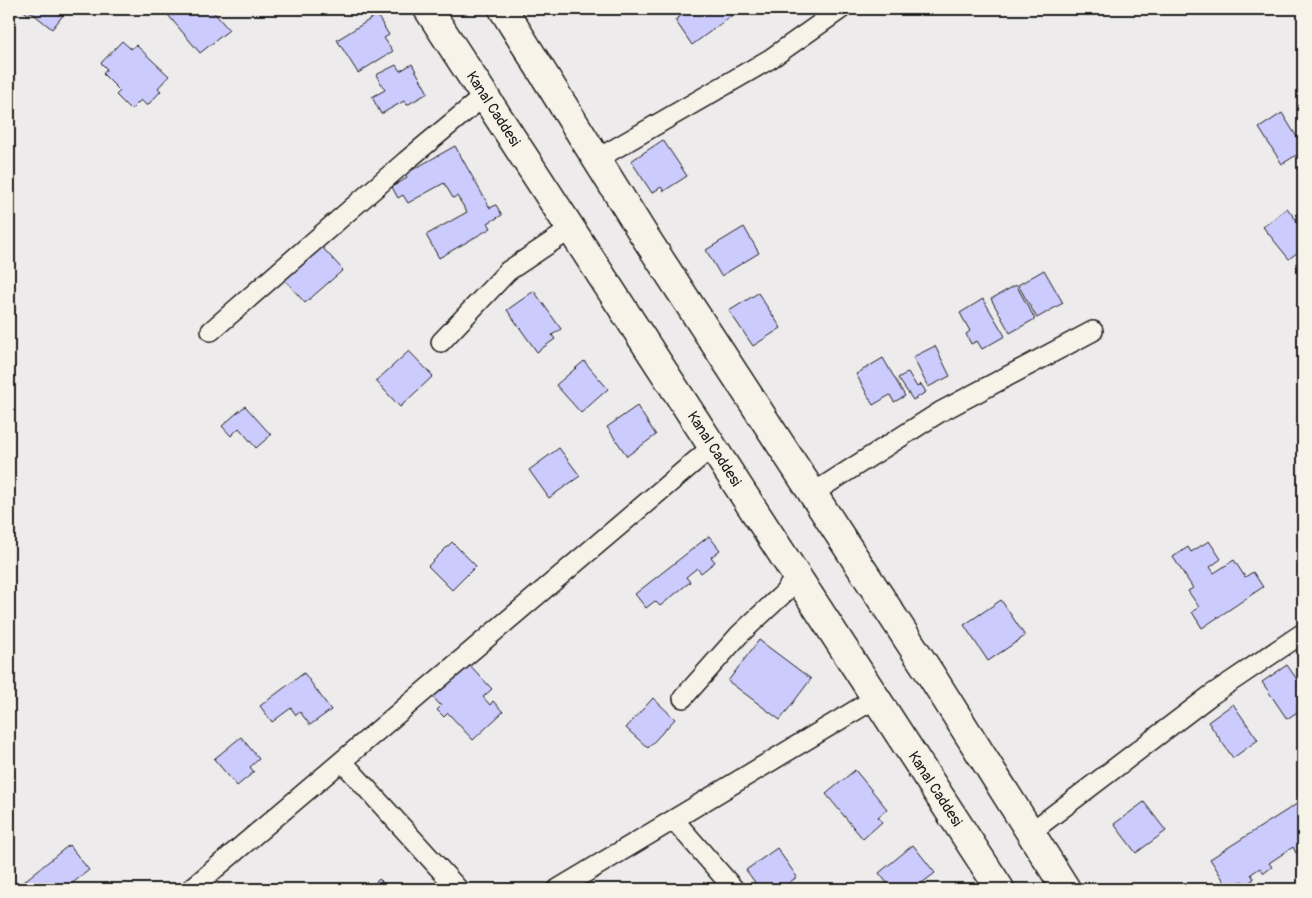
<svg xmlns="http://www.w3.org/2000/svg" width="1312" height="898" font-family="Pangolin,sans-serif">
	<rect width="100%" height="100%" fill="#eeebec"/>
	<filter id="ink" filterUnits="userSpaceOnUse"><feTurbulence type="fractalNoise" baseFrequency=".02" numOctaves="2"/><feDisplacementMap in="SourceGraphic" scale="10" xChannelSelector="R" yChannelSelector="G"/><feConvolveMatrix kernelMatrix="1 2 1 2 8 2 1 2 1" color-interpolation-filters="sRGB"/></filter>
	<g filter="url(#ink)">
		<!-- building -->
		<path fill="#cbcbfd" stroke="#1c1c1c" d="M 21,9 L 68,9 L 52,29 L 31,12 L 29,15 Z
			M 163,9 L 211,9 L 229,30 L 200,53 Z
			M 691,9 L 736,9 L 738,11 L 692,45 L 675,20 Z
			M 377,15 L 389,35 L 384,38 L 393,51 L 358,73 L 337,40 Z
			M 122,41 L 131,49 L 136,45 L 169,76 L 158,88 L 161,91 L 147,106 L 141,100 L 131,110 L 116,95 L 120,91 L 103,74 L 107,69 L 101,63 Z
			M 412,64 L 428,93 L 407,105 L 404,101 L 381,114 L 372,97 L 385,90 L 376,75 L 396,65 L 400,71 Z
			M 1282,113 L 1303,147 L 1303,151 L 1282,164 L 1259,128 Z
			M 663,140 L 687,176 L 664,191 L 661,187 L 652,193 L 631,161 Z
			M 455,146 L 490,208 L 496,205 L 502,215 L 488,223 L 491,228 L 439,258 L 426,235 L 467,212 L 457,196 L 453,198 L 444,183 L 408,203 L 403,195 L 398,198 L 392,187 L 407,178 L 405,174 Z
			M 1287,208 L 1303,229 L 1303,248 L 1289,259 L 1263,227 Z
			M 744,227 L 759,253 L 721,276 L 706,250 Z
			M 321,246 L 343,270 L 305,303 L 284,279 Z
			M 1044,270 L 1063,303 L 1037,318 L 1018,285 Z
			M 1016,285 L 1035,319 L 1010,333 L 991,299 Z
			M 534,291 L 561,329 L 552,335 L 555,339 L 537,352 L 507,310 Z
			M 758,293 L 781,328 L 753,346 L 729,311 Z
			M 983,299 L 1005,336 L 982,349 L 977,341 L 971,344 L 966,334 L 970,331 L 960,313 Z
			M 935,346 L 950,376 L 928,387 L 913,357 Z
			M 409,351 L 433,376 L 400,407 L 376,381 Z
			M 883,358 L 905,396 L 894,402 L 890,395 L 873,405 L 856,374 Z
			M 584,361 L 608,389 L 581,413 L 556,385 Z
			M 908,372 L 917,387 L 921,384 L 926,392 L 913,400 L 898,378 Z
			M 245,406 L 271,435 L 256,448 L 239,428 L 231,436 L 222,426 Z
			M 637,406 L 656,435 L 627,456 L 607,427 Z
			M 559,448 L 580,476 L 549,498 L 529,470 Z
			M 709,536 L 720,550 L 711,557 L 715,562 L 701,573 L 697,568 L 686,577 L 690,582 L 660,606 L 655,601 L 646,608 L 635,594 Z
			M 1209,541 L 1221,559 L 1210,567 L 1214,573 L 1234,560 L 1245,577 L 1253,572 L 1263,587 L 1202,628 L 1192,612 L 1199,607 L 1188,591 L 1193,588 L 1173,557 L 1188,547 L 1191,552 Z
			M 452,542 L 476,566 L 452,590 L 428,566 Z
			M 1001,600 L 1025,636 L 988,661 L 964,625 Z
			M 759,640 L 811,679 L 780,720 L 728,681 Z
			M 467,662 L 492,689 L 483,697 L 490,705 L 493,701 L 503,712 L 473,740 L 448,713 L 444,717 L 437,710 L 441,706 L 431,695 Z
			M 1287,665 L 1303,688 L 1303,708 L 1287,719 L 1262,682 Z
			M 304,673 L 331,710 L 310,725 L 300,712 L 296,715 L 291,708 L 272,722 L 260,706 Z
			M 653,698 L 675,719 L 648,748 L 626,728 Z
			M 1233,704 L 1258,740 L 1233,758 L 1208,722 Z
			M 241,737 L 259,759 L 250,767 L 254,772 L 237,786 L 214,759 Z
			M 855,770 L 887,809 L 878,817 L 882,822 L 863,839 L 826,794 Z
			M 1303,800 L 1303,840 L 1301,842 L 1303,848 L 1296,853 L 1293,847 L 1269,863 L 1272,867 L 1264,873 L 1260,868 L 1251,874 L 1254,879 L 1245,885 L 1242,881 L 1229,889 L 1210,859 Z
			M 1144,802 L 1166,831 L 1136,853 L 1114,824 Z
			M 69,845 L 89,870 L 65,889 L 28,889 L 22,883 Z
			M 913,845 L 935,873 L 914,889 L 900,889 L 896,884 L 891,888 L 879,873 Z
			M 777,848 L 797,877 L 780,889 L 760,889 L 746,870 Z
			M 379,879 L 389,889 L 369,889 Z"/>
		<g fill="none" stroke-linecap="round" stroke-linejoin="round">
			<!-- minor casing -->
			<g stroke="#1c1c1c" stroke-width="22">
				<path id="minor" d="M 597,159 L 770,59 L 841,9
					M 211,331 L 406,161 L 484,96
					M 441,342 L 508,271 L 571,229
					M 813,493 L 940,412 L 1093,331
					M 683,698 L 739,635 L 784,593 L 796,576
					M 342,761 L 458,889
					M 674,820 L 734,889
					M 1031,832 L 1211,695 L 1303,633
					M 191,889 L 712,447
					M 558,889 L 876,698"/>
			</g>
			<!-- secondary casing -->
			<g stroke="#1c1c1c" stroke-width="31">
				<path id="secondary" d="M 428,9 L 1000,889
					M 503,9 L 642,232 L 931,675 L 1066,889"/>
			</g>
			<!-- minor -->
			<use href="#minor" stroke="#f7f3e8" stroke-width="19"/>
			<!-- secondary -->
			<use href="#secondary" stroke="#f7f3e8" stroke-width="28"/>
		</g>
	</g>
	<g text-anchor="middle" dominant-baseline="central" stroke-width="5" stroke-linejoin="round" paint-order="stroke">
		<!-- street labels -->
		<g font-size="15" fill="#1c1c1c" stroke="#f7f3e8">
			<text transform="translate(493 109) rotate(57)">Kanal Caddesi</text>
			<text transform="translate(714 449) rotate(57)">Kanal Caddesi</text>
			<text transform="translate(935 789) rotate(57)">Kanal Caddesi</text>
		</g>
	</g>
	<!-- margin -->
	<rect width="1312" height="898" fill="none" stroke="#f7f3e8" stroke-width="30"/>
	<rect x="15" y="15" width="1282" height="868" fill="none" stroke="#1c1c1c" stroke-width="2" filter="url(#ink)"/>
</svg>
